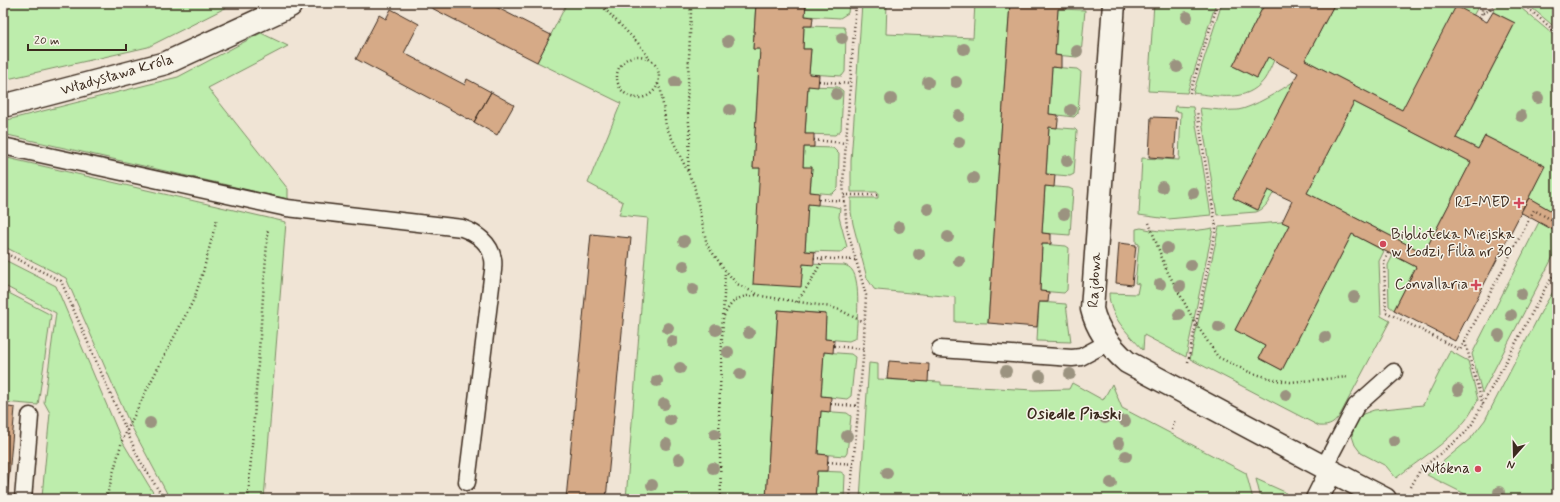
<svg xmlns="http://www.w3.org/2000/svg" width="1560" height="502" font-family="Mynerve,sans-serif">
	<rect width="100%" height="100%" fill="#f0e4d5"/>
	<filter id="ink" filterUnits="userSpaceOnUse"><feTurbulence type="fractalNoise" baseFrequency=".025" numOctaves="2"/><feDisplacementMap in="SourceGraphic" scale="8" xChannelSelector="R" yChannelSelector="G"/><feConvolveMatrix kernelMatrix="1 2 1 2 8 2 1 2 1" color-interpolation-filters="sRGB"/></filter>
	<g filter="url(#ink)">
		<!-- green -->
		<path fill="#bdedac" stroke="#7c8c65" d="M 3,3 L 235,3 L 148,47 L 3,80 Z
			M 567,3 L 595,3 L 595,5 L 600,7 L 602,3 L 756,3 L 753,49 L 760,49 L 753,168 L 760,168 L 803,264 L 844,265 C 847,266 850,267 852,270 C 861,281 857,323 856,338 L 849,341 L 825,339 L 826,314 L 778,310 L 766,499 L 626,499 L 648,218 L 619,215 L 623,202 L 588,183 L 621,103 L 537,62 Z
			M 806,3 L 849,3 L 848,13 L 840,18 L 805,16 Z
			M 862,3 L 887,3 L 886,34 L 973,38 L 975,3 L 1010,3 L 988,323 L 955,322 L 955,297 L 877,290 L 874,289 L 867,278 L 853,224 L 851,212 L 851,198 L 878,198 L 878,192 L 851,192 L 851,161 Z
			M 1154,3 L 1216,3 L 1187,93 L 1148,91 Z
			M 1222,3 L 1265,3 L 1233,66 L 1257,78 L 1268,57 L 1274,60 C 1271,67 1268,74 1264,80 C 1246,103 1218,96 1193,93 Z
			M 1335,3 L 1480,3 L 1473,16 L 1402,110 L 1305,60 Z
			M 1497,3 L 1515,3 L 1557,38 L 1557,214 L 1529,198 L 1544,166 L 1485,136 L 1478,149 L 1456,138 L 1515,23 L 1493,12 Z
			M 1526,3 L 1557,3 L 1557,29 Z
			M 1058,9 L 1085,10 L 1081,55 L 1077,57 L 1055,55 Z
			M 804,26 L 844,27 L 846,31 L 845,72 L 842,76 L 809,74 L 811,49 L 803,49 Z
			M 261,33 L 288,46 L 208,88 L 288,189 L 288,199 L 3,134 L 3,121 L 178,77 Z
			M 1052,67 L 1077,69 L 1081,72 L 1078,113 L 1074,117 L 1049,114 Z
			M 1294,81 L 1234,198 L 1257,210 L 1268,190 L 1274,192 C 1269,200 1266,209 1256,212 L 1217,215 L 1200,108 C 1212,109 1225,111 1238,110 C 1252,108 1282,90 1294,81 Z
			M 808,86 L 838,87 L 843,91 L 841,130 L 835,135 L 805,134 Z
			M 1354,102 L 1471,162 L 1424,253 L 1307,193 Z
			M 1175,106 L 1193,107 L 1211,215 L 1168,219 L 1139,215 L 1142,158 L 1179,160 L 1181,112 L 1174,111 Z
			M 1049,127 L 1075,129 L 1077,131 L 1074,174 L 1070,176 L 1046,174 Z
			M 804,147 L 833,148 L 839,154 L 838,188 L 832,194 L 810,192 L 812,168 L 803,167 Z
			M 3,157 L 286,222 L 264,499 L 170,499 L 129,422 L 66,278 L 3,246 Z
			M 1045,186 L 1069,188 L 1073,190 L 1070,235 L 1042,233 Z
			M 808,204 L 832,206 L 840,208 L 839,217 L 847,247 L 842,252 L 805,251 Z
			M 1282,222 L 1289,225 L 1235,330 L 1265,346 L 1259,358 L 1282,370 L 1352,234 L 1384,251 L 1379,261 L 1381,316 L 1390,321 L 1340,415 C 1335,423 1330,427 1319,426 L 1190,359 L 1219,227 Z
			M 1539,222 L 1557,232 L 1557,249 L 1482,393 L 1472,354 Z
			M 1141,228 C 1161,233 1193,232 1213,228 L 1186,357 L 1144,335 L 1143,350 C 1128,333 1109,317 1109,293 L 1137,294 L 1139,284 L 1135,283 L 1139,244 L 1136,243 L 1136,229 Z
			M 1042,244 L 1066,246 L 1069,248 L 1067,290 L 1064,293 L 1040,291 Z
			M 1393,255 L 1416,267 L 1394,310 L 1389,306 L 1388,265 Z
			M 3,259 L 56,286 L 122,441 L 157,499 L 40,499 L 42,496 L 50,413 L 44,402 L 56,313 L 3,285 Z
			M 1556,287 L 1557,499 L 1475,499 L 1427,475 L 1471,438 L 1485,420 L 1543,308 Z
			M 3,290 L 51,315 L 38,405 L 3,402 Z
			M 1039,302 L 1066,304 L 1071,342 L 1037,341 Z
			M 1450,351 L 1468,361 L 1478,400 C 1474,407 1470,415 1465,421 C 1446,444 1419,460 1396,478 L 1386,466 L 1361,453 L 1355,445 L 1352,436 L 1354,426 L 1358,419 L 1363,414 L 1374,410 L 1423,405 Z
			M 824,352 L 851,354 L 855,357 L 851,396 L 847,399 L 821,396 Z
			M 869,363 L 878,364 L 878,379 L 941,382 L 941,385 L 1034,390 L 1069,389 L 1072,383 L 1103,400 L 1112,384 L 1122,408 L 1246,473 L 1253,499 L 860,499 Z
			M 821,411 L 847,413 L 851,416 L 847,453 L 845,456 L 818,454 Z
			M 817,471 L 841,472 L 845,475 L 844,499 L 815,499 Z
			M 1256,479 L 1285,492 L 1286,499 L 1261,499 Z"/>
		<!-- building -->
		<path fill="#d6aa87" stroke="#3b2a1e" fill-rule="evenodd" d="M 422,3 L 488,3 L 551,35 L 537,62 Z
			M 756,3 L 806,3 L 805,16 L 813,17 L 812,26 L 804,26 L 803,49 L 811,49 L 809,74 L 819,75 L 818,87 L 808,86 L 805,134 L 814,134 L 814,147 L 804,147 L 803,167 L 812,167 L 810,192 L 819,193 L 818,205 L 808,204 L 805,251 L 815,252 L 814,258 L 814,265 L 803,264 L 801,287 L 753,284 L 760,168 L 753,168 L 760,49 L 753,49 Z
			M 1010,3 L 1067,3 L 1067,9 L 1058,9 L 1055,55 L 1061,56 L 1061,68 L 1052,67 L 1049,114 L 1058,115 L 1058,121 L 1057,128 L 1049,127 L 1046,174 L 1055,175 L 1054,187 L 1045,186 L 1042,233 L 1051,234 L 1051,244 L 1042,244 L 1040,291 L 1049,292 L 1048,302 L 1039,302 L 1037,327 L 988,323 Z
			M 1265,3 L 1335,3 L 1305,60 L 1402,110 L 1456,6 L 1487,22 L 1493,12 L 1515,23 L 1456,138 L 1478,149 L 1485,136 L 1545,166 L 1455,341 L 1394,310 L 1416,267 L 1352,234 L 1282,370 L 1259,358 L 1265,346 L 1235,330 L 1289,225 L 1282,222 L 1292,201 L 1268,190 L 1258,210 L 1233,198 L 1298,73 L 1268,57 L 1257,78 L 1233,66 ZM 1354,102 L 1471,162 L 1424,253 L 1307,193 Z
			M 391,9 L 419,24 L 404,53 L 465,85 L 467,79 L 491,92 L 474,122 L 356,59 L 379,15 L 386,19 Z
			M 491,92 L 514,105 L 497,135 L 474,122 Z
			M 1151,117 L 1177,118 L 1174,159 L 1149,157 Z
			M 1529,198 L 1557,214 L 1557,232 L 1520,212 Z
			M 591,234 L 631,238 L 606,499 L 566,499 Z
			M 1119,243 L 1136,245 L 1132,285 L 1116,283 Z
			M 778,310 L 826,314 L 825,339 L 834,340 L 833,353 L 824,352 L 821,396 L 831,397 L 830,412 L 821,411 L 818,454 L 828,455 L 827,471 L 817,471 L 815,499 L 766,499 Z
			M 889,361 L 929,364 L 928,382 L 887,379 Z
			M 3,406 L 15,408 L 7,498 L 3,498 Z"/>
		<g fill="none" stroke-linecap="round" stroke-linejoin="round">
			<!-- service casing -->
			<g stroke="#3b2a1e" stroke-width="19">
				<path id="service" d="M 3,146 L 287,208 L 462,228 C 476,233 490,243 493,259 C 494,265 493,272 492,278 L 467,482
					M 940,349 L 1072,358 L 1081,357 L 1109,342
					M 1324,467 L 1356,406 L 1394,372
					M 23,499 L 30,416"/>
			</g>
			<!-- minor casing -->
			<g stroke="#3b2a1e" stroke-width="25">
				<path id="minor" d="M 1114,3 L 1092,309 C 1097,330 1110,347 1127,362 L 1331,471 L 1317,499
					M 3,106 L 166,63 L 290,6 L 291,3
					M 1331,471 L 1385,499"/>
			</g>
			<!-- path -->
			<path stroke="#3b2a1e" stroke-width="2.5" stroke-dasharray="1 3" stroke-linecap="butt" d="M 599,3 L 638,43 L 650,59
				M 1522,3 L 1557,33
				M 691,10 L 692,3
				M 1483,13 L 1490,10 L 1493,3
				M 1480,18 C 1483,13 1481,8 1484,3
				M617 77a21 21 0 1 1 42 0a21 21 0 1 1-42 0Z
				M 819,81 L 850,84
				M 658,84 L 661,91 L 666,126 L 694,185 L 707,245 L 725,270 L 737,284 L 761,296 L 831,307 L 840,310 L 865,323
				M 1190,93 L 1218,3
				M 814,140 L 845,143
				M 688,170 L 690,134 L 687,102 L 691,12 L 689,3
				M 844,195 L 878,195
				M 819,199 L 844,201
				M 1149,223 L 1166,269 L 1196,324 L 1218,357 L 1249,372 L 1276,380 L 1290,382 L 1348,377
				M 3,252 L 61,281 L 139,459 L 164,499
				M 1388,253 L 1384,263 L 1386,312 L 1460,350 L 1534,210 L 1557,223
				M 814,258 L 856,260
				M 797,302 L 811,281 L 823,259
				M 724,316 C 732,299 739,296 757,295
				M 1465,342 L 1483,405
				M 834,346 L 863,349
				M 1188,362 L 1216,228 L 1197,111
				M 831,404 L 858,406
				M 1172,430 L 1175,419
				M 828,462 L 853,464
				M 1411,487 L 1420,470 L 1464,434 L 1472,424 L 1547,285 L 1557,270
				M 106,499 L 122,441 L 144,395 L 194,299 L 203,272 L 217,218
				M 248,499 L 268,229
				M 721,499 L 719,413 L 725,271
				M 850,499 L 863,358 L 866,295 L 847,229 L 843,183 L 856,3"/>
			<!-- service -->
			<use href="#service" stroke="#f7f3e8" stroke-width="16"/>
			<!-- minor -->
			<use href="#minor" stroke="#f7f3e8" stroke-width="22"/>
		</g>
		<!-- trees -->
		<g fill="#9b9380">
			<circle cx="1187" cy="17" r="6"/>
			<circle cx="842" cy="38" r="6"/>
			<circle cx="728" cy="41" r="6"/>
			<circle cx="964" cy="49" r="6"/>
			<circle cx="1077" cy="51" r="6"/>
			<circle cx="1177" cy="67" r="6"/>
			<circle cx="675" cy="82" r="6"/>
			<circle cx="928" cy="82" r="6"/>
			<circle cx="956" cy="82" r="6"/>
			<circle cx="836" cy="94" r="6"/>
			<circle cx="1538" cy="98" r="6"/>
			<circle cx="891" cy="99" r="6"/>
			<circle cx="730" cy="110" r="6"/>
			<circle cx="1071" cy="110" r="6"/>
			<circle cx="959" cy="116" r="6"/>
			<circle cx="1521" cy="116" r="6"/>
			<circle cx="959" cy="142" r="6"/>
			<circle cx="1067" cy="161" r="6"/>
			<circle cx="973" cy="178" r="6"/>
			<circle cx="1162" cy="187" r="6"/>
			<circle cx="1193" cy="193" r="6"/>
			<circle cx="928" cy="209" r="6"/>
			<circle cx="1064" cy="214" r="6"/>
			<circle cx="899" cy="227" r="6"/>
			<circle cx="948" cy="237" r="6"/>
			<circle cx="684" cy="241" r="6"/>
			<circle cx="1167" cy="248" r="6"/>
			<circle cx="919" cy="254" r="6"/>
			<circle cx="959" cy="261" r="6"/>
			<circle cx="1191" cy="265" r="6"/>
			<circle cx="684" cy="266" r="6"/>
			<circle cx="1160" cy="284" r="6"/>
			<circle cx="1180" cy="286" r="6"/>
			<circle cx="693" cy="289" r="6"/>
			<circle cx="1521" cy="294" r="6"/>
			<circle cx="1354" cy="297" r="6"/>
			<circle cx="1179" cy="315" r="6"/>
			<circle cx="1511" cy="315" r="6"/>
			<circle cx="1219" cy="327" r="6"/>
			<circle cx="668" cy="328" r="6"/>
			<circle cx="716" cy="330" r="6"/>
			<circle cx="749" cy="333" r="6"/>
			<circle cx="1499" cy="335" r="6"/>
			<circle cx="1325" cy="337" r="6"/>
			<circle cx="672" cy="341" r="6"/>
			<circle cx="728" cy="352" r="6"/>
			<circle cx="680" cy="368" r="6"/>
			<circle cx="1006" cy="371" r="6"/>
			<circle cx="740" cy="374" r="6"/>
			<circle cx="1070" cy="374" r="6"/>
			<circle cx="1040" cy="376" r="6"/>
			<circle cx="657" cy="381" r="6"/>
			<circle cx="1458" cy="390" r="6"/>
			<circle cx="1286" cy="395" r="6"/>
			<circle cx="664" cy="404" r="6"/>
			<circle cx="1105" cy="418" r="6"/>
			<circle cx="670" cy="420" r="6"/>
			<circle cx="1125" cy="421" r="6"/>
			<circle cx="150" cy="423" r="6"/>
			<circle cx="715" cy="434" r="6"/>
			<circle cx="847" cy="436" r="6"/>
			<circle cx="1394" cy="441" r="6"/>
			<circle cx="1119" cy="443" r="6"/>
			<circle cx="666" cy="444" r="6"/>
			<circle cx="1126" cy="456" r="6"/>
			<circle cx="679" cy="459" r="6"/>
			<circle cx="713" cy="468" r="6"/>
			<circle cx="887" cy="473" r="6"/>
			<circle cx="1111" cy="483" r="6"/>
			<circle cx="652" cy="485" r="6"/>
			<circle cx="1499" cy="492" r="6"/>
		</g>
	</g>
	<!-- markers -->
	<g fill="#d1495b" stroke="#f7f3e8" stroke-width="1.5">
		<path d="M1517 197h4v4h4v4h-4v4h-4v-4h-4v-4h4z"/>
		<circle cx="1383" cy="244" r="4"/>
		<path d="M1474 279h4v4h4v4h-4v4h-4v-4h-4v-4h4z"/>
		<circle cx="1478" cy="469" r="4"/>
	</g>
	<g text-anchor="middle" dominant-baseline="central" stroke-width="3" stroke-linejoin="round" paint-order="stroke">
		<!-- street labels -->
		<g font-size="15" fill="#3b2a1e" stroke="#f7f3e8">
			<text transform="translate(117 75) rotate(-16)">Władysława Króla</text>
			<text transform="translate(1095 280) rotate(-87)">Rajdowa</text>
		</g>
		<!-- poi labels -->
		<g font-size="15" fill="#3b2a1e" stroke="#f7f3e8" text-anchor="end">
			<text x="1510" y="203">RI-MED</text>
			<text x="1391" y="235" text-anchor="start">Biblioteka Miejska<tspan x="1391" dy="17">w Łodzi, Filia nr 30</tspan></text>
			<text x="1468" y="285">Convallaria</text>
			<text x="1470" y="469">Włókna</text>
		</g>
		<!-- neighbourhood labels -->
		<g font-size="16" font-weight="bold" fill="#3b2a1e" stroke="#f7f3e8">
			<text x="1074" y="414">Osiedle Piaski</text>
		</g>
	</g>
	<!-- margin -->
	<rect width="1560" height="502" fill="none" stroke="#f7f3e8" stroke-width="16"/>
	<rect x="8" y="8" width="1544" height="486" fill="none" stroke="#3b2a1e" stroke-width="1.5" filter="url(#ink)"/>
	<!-- north arrow -->
	<g transform="translate(1514 456) rotate(200)" stroke="#f7f3e8" stroke-width="3" paint-order="stroke">
	<path d="M0-3L7 15L0 10L-7 15Z" fill="#3b2a1e"/>
	<text y="-6" font-size="11" font-weight="bold" text-anchor="middle" fill="#3b2a1e">N</text>
	</g>
	<!-- scale -->
	<path d="M28 44v6h98v-6" fill="none" stroke="#3b2a1e" stroke-width="2"/>
	<text x="34" y="44" font-size="12" fill="#3b2a1e" stroke="#f7f3e8" stroke-width="3" paint-order="stroke">20 m</text>
</svg>
